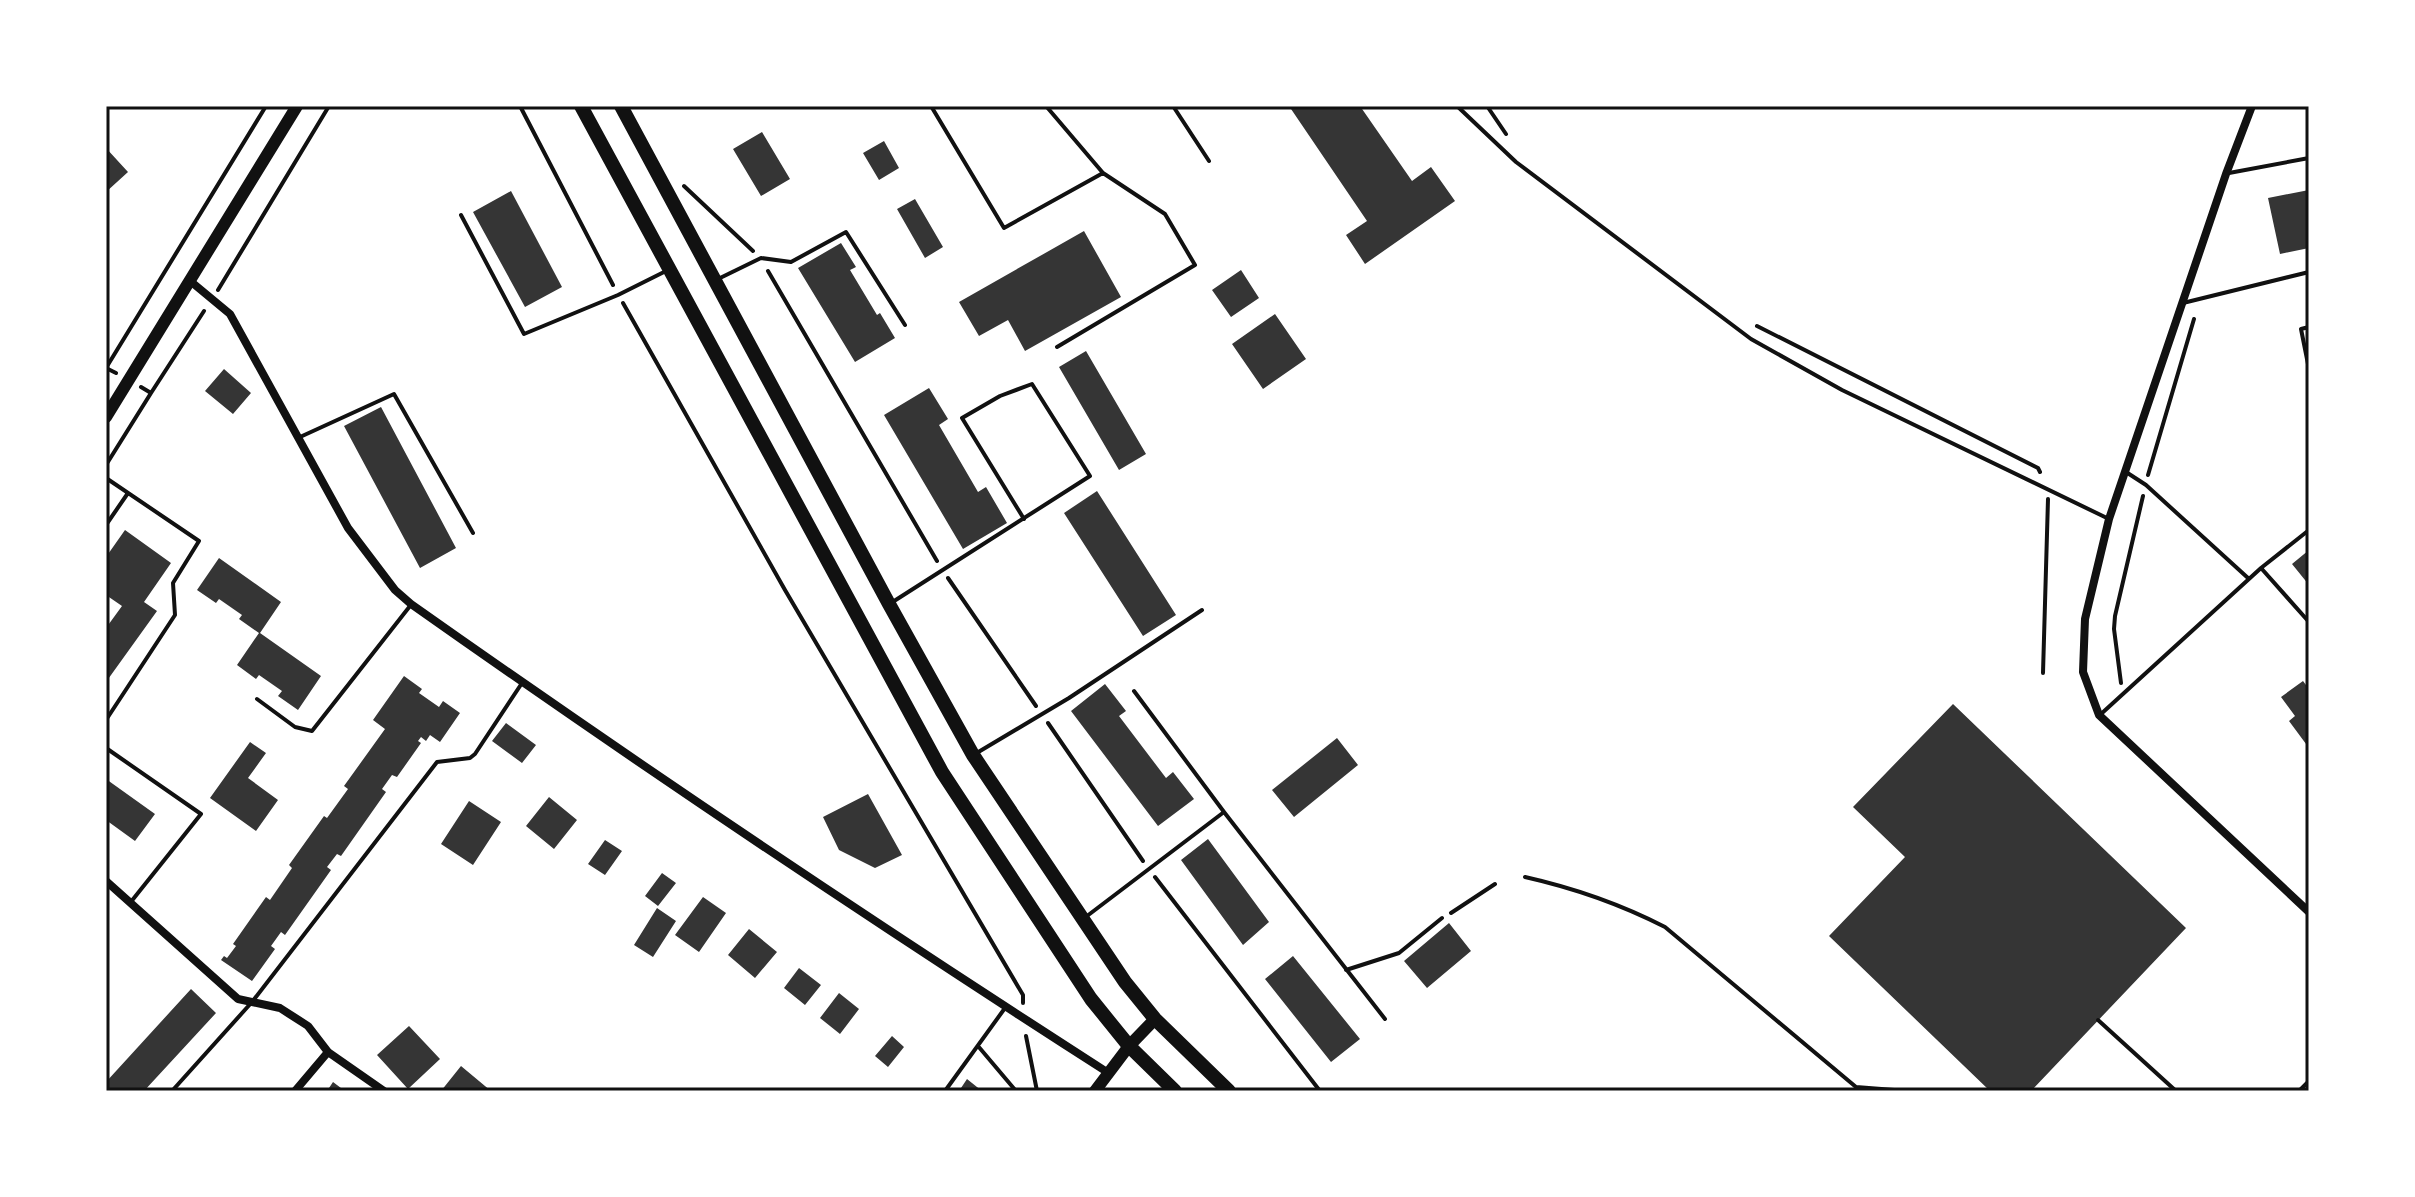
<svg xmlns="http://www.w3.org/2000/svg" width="2415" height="1197" font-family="'Fira Sans Condensed',sans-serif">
	<rect width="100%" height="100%" fill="#fff"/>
	<!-- building -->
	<path fill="#353535" d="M 1289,106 L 1360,106 L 1412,181 L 1431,167 L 1455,201 L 1365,264 L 1346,235 L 1367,221 Z
		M 762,132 L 790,179 L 761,196 L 733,149 Z
		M 884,141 L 899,168 L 879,180 L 863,153 Z
		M 106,148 L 128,172 L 106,192 Z
		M 2309,190 L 2309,248 L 2280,254 L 2268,198 Z
		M 511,191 L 562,287 L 525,307 L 473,212 Z
		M 915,199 L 943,247 L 925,258 L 897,209 Z
		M 1084,231 L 1121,297 L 1025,351 L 1008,320 L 979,336 L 959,302 Z
		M 841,243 L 856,267 L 850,270 L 877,315 L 880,313 L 895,338 L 855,362 L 798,268 Z
		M 1241,270 L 1259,298 L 1231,317 L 1212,290 Z
		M 1275,314 L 1306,359 L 1263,389 L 1232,344 Z
		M 1086,351 L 1146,454 L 1119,470 L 1059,367 Z
		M 224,369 L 251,393 L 233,414 L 205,391 Z
		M 929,388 L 948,419 L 939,425 L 978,492 L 986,487 L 1007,523 L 963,549 L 884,415 Z
		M 381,407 L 456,548 L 420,568 L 344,426 Z
		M 1097,491 L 1176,615 L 1143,636 L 1064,513 Z
		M 125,530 L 171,563 L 144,602 L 157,611 L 106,682 L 106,628 L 122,606 L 106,595 L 106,557 Z
		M 2309,550 L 2309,585 L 2292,564 Z
		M 219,558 L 281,602 L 260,633 L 321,676 L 298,710 L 278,696 L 282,691 L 259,675 L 256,679 L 237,665 L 259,633 L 239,619 L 242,615 L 219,599 L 216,603 L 197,590 Z
		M 404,676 L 422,689 L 419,693 L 439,707 L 443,701 L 460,713 L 440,742 L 430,735 L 426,741 L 421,737 L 418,741 L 421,743 L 397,777 L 392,775 L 382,789 L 386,792 L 341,856 L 337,854 L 327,867 L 331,870 L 285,935 L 281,932 L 271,946 L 275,949 L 252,981 L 221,960 L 224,956 L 227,958 L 236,946 L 233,944 L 266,897 L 270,900 L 292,868 L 289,865 L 324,816 L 327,818 L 348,789 L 344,786 L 385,729 L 373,720 Z
		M 2303,681 L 2309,689 L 2309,748 L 2289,721 L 2295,716 L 2281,697 Z
		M 1105,684 L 1126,711 L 1119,716 L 1166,778 L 1173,772 L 1194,799 L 1158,826 L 1071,711 Z
		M 1953,704 L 2186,928 L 2031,1091 L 1990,1091 L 1829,936 L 1905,857 L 1853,807 Z
		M 506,723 L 536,745 L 522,763 L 492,741 Z
		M 1337,738 L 1358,765 L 1294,817 L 1272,790 Z
		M 250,742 L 266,753 L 248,778 L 278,800 L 256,831 L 210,798 Z
		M 106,779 L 155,814 L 135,841 L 106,820 Z
		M 868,794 L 902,855 L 875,868 L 839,850 L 823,817 Z
		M 549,797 L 577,820 L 554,849 L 526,826 Z
		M 469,801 L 501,822 L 473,865 L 441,844 Z
		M 1208,839 L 1269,922 L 1243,945 L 1181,860 Z
		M 605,840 L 622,851 L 605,875 L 588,864 Z
		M 662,873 L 676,883 L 658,906 L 645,896 Z
		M 703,897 L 726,913 L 699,952 L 675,935 Z
		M 657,908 L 676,921 L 653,957 L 634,945 Z
		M 1449,923 L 1471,951 L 1427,988 L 1404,961 Z
		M 749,929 L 777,952 L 755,978 L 728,955 Z
		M 1293,956 L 1360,1039 L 1331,1062 L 1265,979 Z
		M 799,968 L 821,985 L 805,1005 L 784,988 Z
		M 191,989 L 216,1013 L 144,1091 L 106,1091 L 106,1082 Z
		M 839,993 L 859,1009 L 840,1034 L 820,1018 Z
		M 409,1026 L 440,1059 L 408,1089 L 377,1055 Z
		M 892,1036 L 904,1047 L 888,1067 L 875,1056 Z
		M 461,1066 L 491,1091 L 441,1091 Z
		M 967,1079 L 982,1091 L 959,1091 Z
		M 333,1082 L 345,1091 L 327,1091 Z"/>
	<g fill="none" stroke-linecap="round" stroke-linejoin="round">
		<!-- path -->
		<path stroke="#111" stroke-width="4" d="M 520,106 L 613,285
			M 1487,106 L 1506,134
			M 684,186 L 753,251
			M 768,271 L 937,561
			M 218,290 L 329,106
			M 623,303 L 785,590 L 1023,995 L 1023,1003
			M 1757,326 L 2038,468 L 2040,472
			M 116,373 L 106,368 L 266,106
			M 151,393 L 204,311
			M 106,465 L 151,393 L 141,387
			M 2148,475 L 2194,319
			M 948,578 L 1036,706
			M 2043,673 L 2048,499
			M 2121,683 L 2114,629 L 2115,616 L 2143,496
			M 1048,723 L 1143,861
			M 1155,877 L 1320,1091
			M 1525,877 C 1574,888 1620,904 1665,927 L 1856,1087 L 1907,1091
			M 1451,913 L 1495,884
			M 2098,1020 L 2176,1091
			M 1026,1036 L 1037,1091
			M 2299,1091 L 2309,1081"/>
		<!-- service -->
		<path stroke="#111" stroke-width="4" d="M 931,106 L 1004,228 L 1103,173 L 1046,106
			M 1173,106 L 1209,161
			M 1457,106 L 1516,162 L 1751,339 L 1842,390 L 2109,519
			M 2229,173 L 2309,158
			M 461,215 L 524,334 L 618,295 L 666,271
			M 718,279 L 761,258 L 791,262 L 846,232 L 905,325
			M 2183,303 L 2309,272
			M 2309,327 L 2301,329 L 2309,369
			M 1057,347 L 1195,265 L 1165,214 L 1103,173
			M 300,437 L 394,394 L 473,533
			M 2126,472 L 2146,485 L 2248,578
			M 106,478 L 199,541 L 173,583 L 175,615 L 106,720
			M 106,525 L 128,493
			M 2261,568 L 2309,622
			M 891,603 L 1090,476 L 1032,384 L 1000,396 L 962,418 L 1024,519
			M 257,699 L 295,727 L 312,731 L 410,606
			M 2101,714 L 2261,568 L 2309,530
			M 106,748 L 201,814 L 130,903
			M 975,754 L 1069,698 L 1202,610
			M 1224,812 L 1385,1019
			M 1087,916 L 1224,812 L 1134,691
			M 1346,970 L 1399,953 L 1442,918
			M 978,1046 L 1016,1091
			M 172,1091 L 252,1002 L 437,762 L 470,758 L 475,754 L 522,683
			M 945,1091 L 1005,1008"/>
		<!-- minor -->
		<path stroke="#111" stroke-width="8" d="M 2252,106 L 2226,174 L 2109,519 L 2085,619 L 2083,672 L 2099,715 L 2309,912
			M 189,280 L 230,314 L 348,528 L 395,590 L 411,604 C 639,765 872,921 1107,1072
			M 106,881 L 238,999 L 280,1008 L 308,1026 L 328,1052 L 384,1091
			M 295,1091 L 328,1052"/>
		<!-- secondary -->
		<path stroke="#111" stroke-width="12" d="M 106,417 L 297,106
			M 1095,1091 L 1129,1046 L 1155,1019"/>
		<!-- primary -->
		<path stroke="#111" stroke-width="14" d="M 581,106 L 942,772 L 1091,999 L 1129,1046 L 1175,1091
			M 621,106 L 889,604 L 973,755 L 1125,982 L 1155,1019 L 1229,1091"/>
	</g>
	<!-- border -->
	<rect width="2415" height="1197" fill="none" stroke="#ffffff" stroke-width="216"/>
	<rect x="108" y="108" width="2199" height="981" fill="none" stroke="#111" stroke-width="3"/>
</svg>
